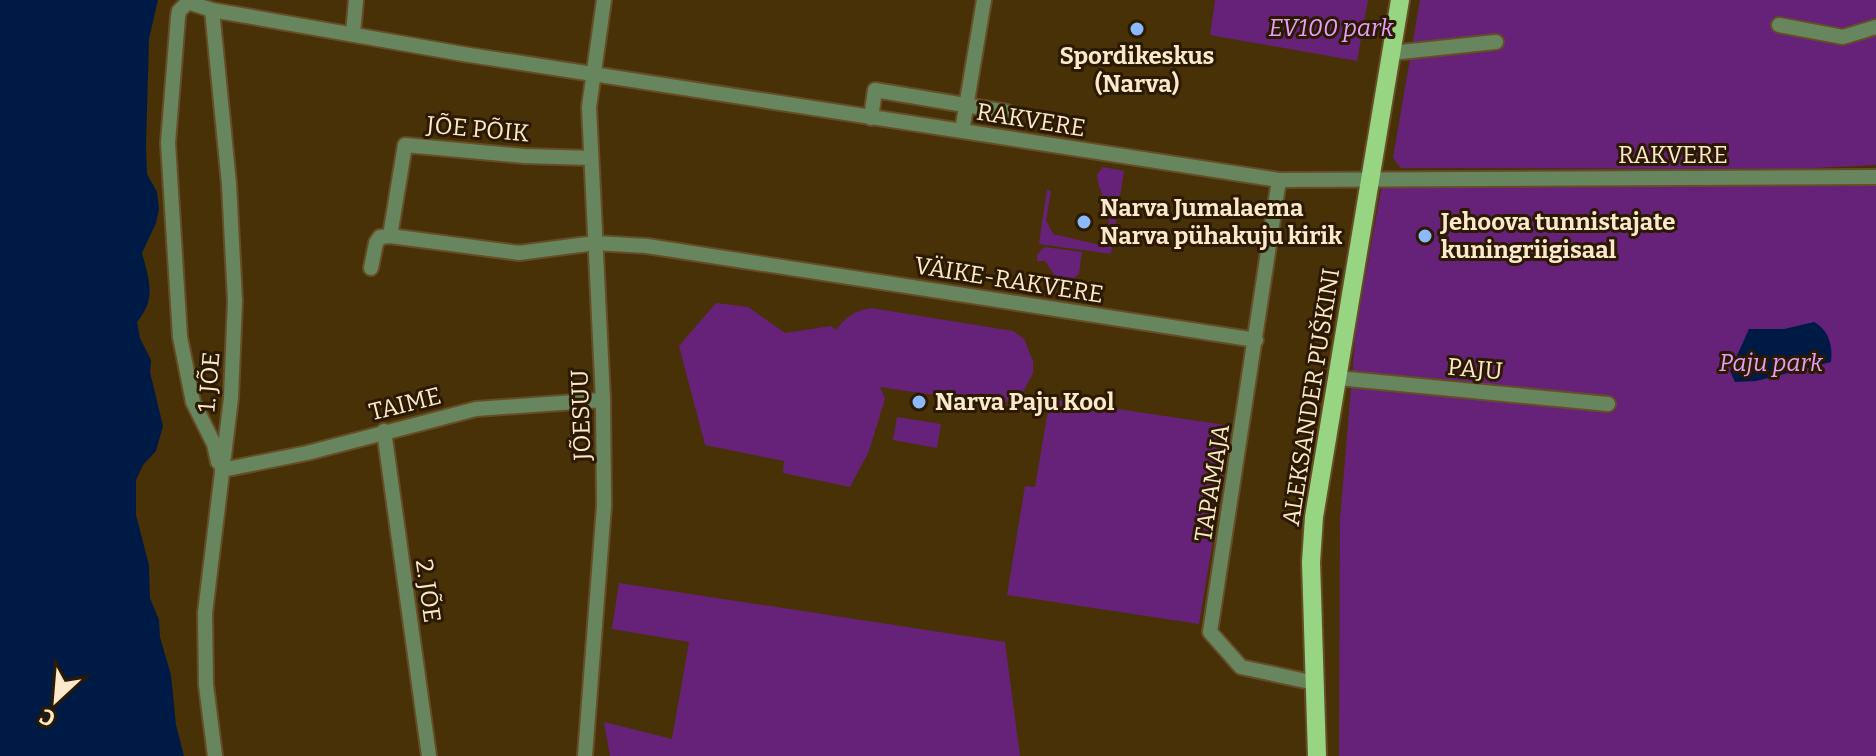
<svg xmlns="http://www.w3.org/2000/svg" width="1876" height="756" font-family="Bitter,serif">
	<rect width="100%" height="100%" fill="#483107"/>
	<!-- green -->
	<path fill="#662279" d="M 1215,0 L 1368,0 L 1357,61 L 1210,35 Z
		M 1420,0 L 1876,0 L 1876,165 L 1795,169 L 1401,168 L 1393,158 Z
		M 1103,167 L 1124,171 L 1111,254 L 1039,244 L 1047,190 L 1051,191 L 1046,220 L 1053,234 L 1100,245 C 1106,239 1106,235 1108,227 C 1112,203 1099,197 1097,175 Z
		M 1876,175 L 1876,756 L 1339,756 L 1340,520 L 1356,329 L 1383,179 Z
		M 1044,247 L 1082,252 L 1079,274 L 1073,279 L 1055,276 L 1045,261 L 1037,261 L 1037,255 Z
		M 716,303 L 748,307 L 785,333 L 831,326 L 836,330 C 846,317 854,311 871,308 L 1013,331 L 1024,339 L 1033,361 L 1033,373 L 1022,394 L 1001,405 L 880,387 L 885,399 L 869,451 L 850,487 L 783,473 L 784,461 L 705,445 L 679,346 Z
		M 1050,399 L 1232,426 L 1199,624 L 1007,595 L 1025,486 L 1035,487 Z
		M 897,417 L 941,424 L 937,448 L 893,440 Z
		M 619,583 L 1005,642 L 1020,756 L 610,756 L 604,722 L 672,739 L 689,642 L 612,629 Z"/>
	<!-- water -->
	<path fill="#001a46" d="M 0,0 L 158,0 L 149,39 L 146,147 L 147,174 L 157,192 L 159,209 L 156,223 L 142,253 C 149,280 157,298 137,322 L 140,338 L 151,360 L 150,372 L 163,426 L 156,451 L 143,465 L 136,480 L 136,515 L 149,565 L 150,598 L 159,620 L 160,637 L 171,675 L 176,725 L 184,756 L 0,756 Z
		M 1814,322 C 1829,330 1833,346 1831,362 L 1756,381 L 1735,382 L 1730,371 L 1749,329 L 1784,329 Z"/>
	<g fill="none" stroke-linecap="round" stroke-linejoin="round">
		<!-- minor casing -->
		<g stroke="#654e27" stroke-width="18">
			<path id="minor" d="M 188,2 L 212,10 L 463,54 L 1279,180 L 1876,177
				M 188,2 L 179,11 L 178,17 L 168,143 L 180,337 L 193,402 L 214,444 L 218,462
				M 212,10 L 229,184 L 235,301 L 231,398 L 205,613 L 206,685 L 215,756
				M 1779,25 L 1843,37 L 1876,27
				M 353,34 L 356,0
				M 1391,53 L 1496,42
				M 871,118 L 875,90 L 1007,112
				M 962,131 L 984,0
				M 591,158 L 524,156 L 405,145 L 390,236 L 519,253 L 595,243 L 647,246 L 1256,340
				M 1279,180 L 1210,632 L 1241,667 L 1315,683
				M 371,268 L 376,243 L 380,237 L 390,236
				M 1338,378 L 1608,404
				M 384,431 L 429,756
				M 222,470 L 307,453 L 476,409 L 603,400
				M 585,756 L 604,506 L 603,400 L 589,107 L 604,0"/>
		</g>
		<!-- major casing -->
		<g stroke="#654e27" stroke-width="22">
			<path id="major" d="M 1317,756 L 1311,562 L 1314,517 L 1400,0"/>
		</g>
		<!-- minor -->
		<use href="#minor" stroke="#68865e" stroke-width="14"/>
		<!-- major -->
		<use href="#major" stroke="#98d582" stroke-width="18"/>
	</g>
	<!-- markers -->
	<g fill="#8cb9fc" stroke="#2b1900" stroke-width="3">
		<circle cx="1137" cy="29" r="8"/>
		<circle cx="1084" cy="222" r="8"/>
		<circle cx="1425" cy="236" r="8"/>
		<circle cx="919" cy="402" r="8"/>
	</g>
	<g text-anchor="middle" dominant-baseline="central" stroke-width="6" stroke-linejoin="round" paint-order="stroke">
		<!-- park labels -->
		<g font-size="24" font-style="italic" fill="#e59ffa" stroke="#2b1900">
			<text x="1331" y="28">EV100 park</text>
			<text x="1771" y="363">Paju park</text>
		</g>
		<!-- poi labels -->
		<g font-size="24" font-weight="bold" fill="#fce9cd" stroke="#2b1900" text-anchor="start">
			<text x="1137" y="56" text-anchor="middle">Spordikeskus<tspan x="1137" dy="28">(Narva)</tspan></text>
			<text x="1100" y="208">Narva Jumalaema<tspan x="1100" dy="28">Narva pühakuju kirik</tspan></text>
			<text x="1441" y="222">Jehoova tunnistajate<tspan x="1441" dy="28">kuningriigisaal</tspan></text>
			<text x="935" y="402">Narva Paju Kool</text>
		</g>
		<!-- street labels -->
		<g font-size="24" fill="#fce9cd" stroke="#2b1900">
			<text transform="translate(1031 120) rotate(9)">RAKVERE</text>
			<text transform="translate(478 129) rotate(5)">JÕE PÕIK</text>
			<text x="1673" y="155">RAKVERE</text>
			<text transform="translate(1009 280) rotate(9)">VÄIKE-RAKVERE</text>
			<text transform="translate(1475 369) rotate(5)">PAJU</text>
			<text transform="translate(209 382) rotate(-85)">1. JÕE</text>
			<text transform="translate(1311 397) rotate(-81)">ALEKSANDER PUŠKINI</text>
			<text transform="translate(405 404) rotate(-14)">TAIME</text>
			<text transform="translate(581 415) rotate(-92)">JÕESUU</text>
			<text transform="translate(1212 483) rotate(-81)">TAPAMAJA</text>
			<text transform="translate(428 591) rotate(82)">2. JÕE</text>
		</g>
	</g>
	<!-- north arrow -->
	<g transform="translate(56 700) rotate(206)" stroke="#2b1900" stroke-width="6" paint-order="stroke">
	<path d="M0-6L14 30L0 20L-14 30Z" fill="#fce9cd"/>
	<text y="-12" font-size="22" font-weight="bold" text-anchor="middle" fill="#fce9cd">С</text>
	</g>
</svg>
